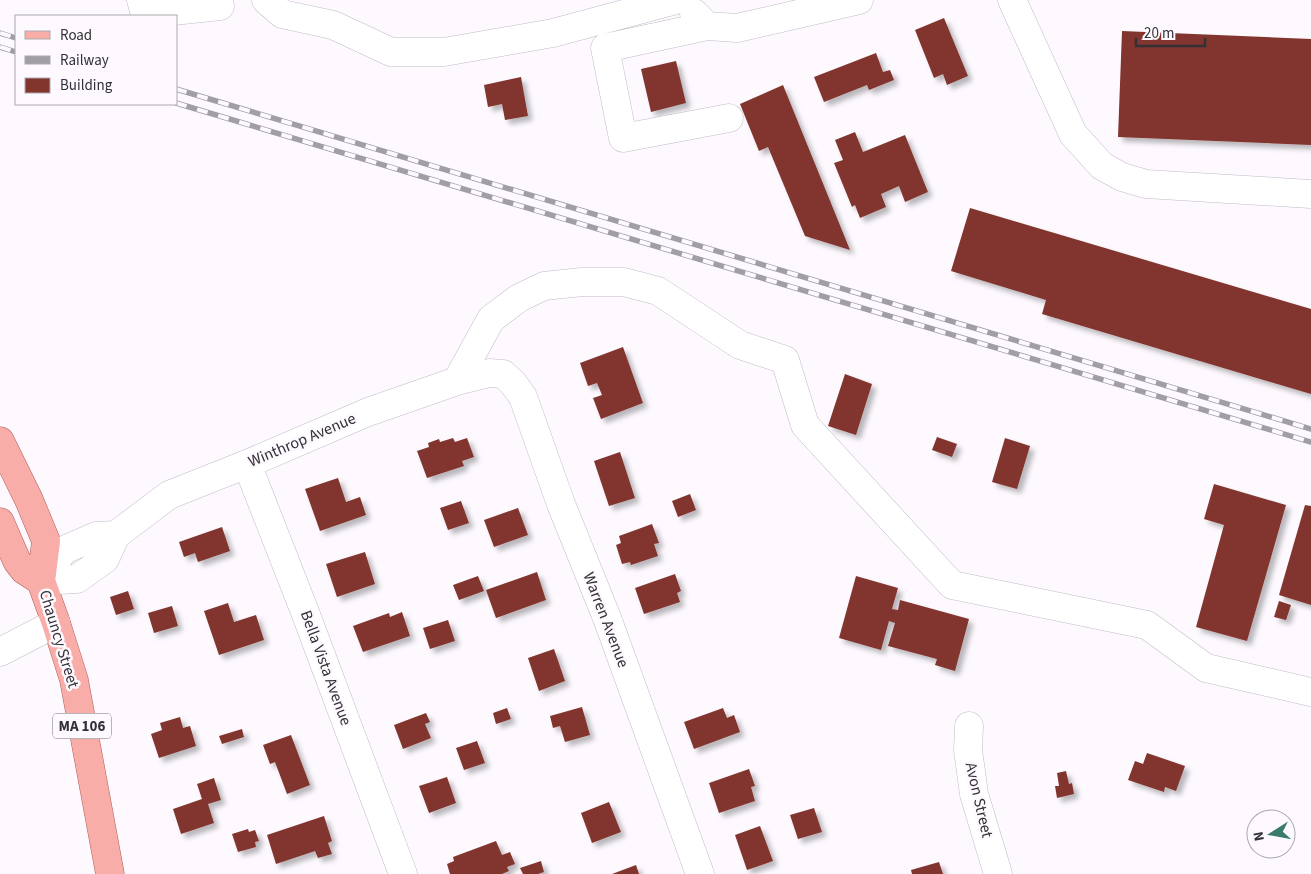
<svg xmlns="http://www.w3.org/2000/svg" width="1311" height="874" font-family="'Source Sans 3',sans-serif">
	<defs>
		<filter id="shadow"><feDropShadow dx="4.5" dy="4.5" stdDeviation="2.5" flood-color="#0004"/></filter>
	</defs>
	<rect width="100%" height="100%" fill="#fdf9ff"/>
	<!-- building -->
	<path fill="#82352d" filter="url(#shadow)" d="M 944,18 L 968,76 L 947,85 L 943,74 L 934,78 L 915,30 Z
		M 1122,31 L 1311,39 L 1311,145 L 1118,137 Z
		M 876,53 L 883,72 L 890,70 L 894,80 L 869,90 L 867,85 L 824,102 L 814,77 Z
		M 676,61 L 686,103 L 651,112 L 641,69 Z
		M 521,77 L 528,116 L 505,120 L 502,104 L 488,107 L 484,85 Z
		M 783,85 L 850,250 L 805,236 L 768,147 L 759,151 L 740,104 Z
		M 855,132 L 863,152 L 905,135 L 928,192 L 905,202 L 899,186 L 881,194 L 886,207 L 860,218 L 855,205 L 852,207 L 834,163 L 843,160 L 835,140 Z
		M 970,208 L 1311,309 L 1311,394 L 1042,314 L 1046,300 L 951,271 Z
		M 623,347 L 643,403 L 601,419 L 593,398 L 602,395 L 597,383 L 588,386 L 580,363 Z
		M 845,374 L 872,384 L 856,435 L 828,426 Z
		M 937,437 L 957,444 L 952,457 L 932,450 Z
		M 453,438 L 455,442 L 467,438 L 474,457 L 462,461 L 464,466 L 427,478 L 417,451 L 429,447 L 428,443 L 439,439 L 440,442 Z
		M 1005,438 L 1030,446 L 1017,489 L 992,482 Z
		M 620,452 L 635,498 L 609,506 L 594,461 Z
		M 338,478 L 346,502 L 360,497 L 366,515 L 320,531 L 305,489 Z
		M 1214,484 L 1286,505 L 1247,641 L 1196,627 L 1224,525 L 1204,519 Z
		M 690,494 L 696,510 L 678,517 L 672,501 Z
		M 461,501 L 469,523 L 448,530 L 440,508 Z
		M 1305,505 L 1311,506 L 1311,605 L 1279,595 Z
		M 518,508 L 528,535 L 494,547 L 484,520 Z
		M 652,524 L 659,543 L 654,544 L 658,556 L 631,565 L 630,562 L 622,564 L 616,545 L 621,543 L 619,536 Z
		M 222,527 L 230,551 L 198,562 L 195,553 L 184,557 L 179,542 Z
		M 365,552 L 375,584 L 337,597 L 326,564 Z
		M 537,572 L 546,600 L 496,618 L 486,590 Z
		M 675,574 L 681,591 L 677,593 L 680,602 L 644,614 L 635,588 Z
		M 478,576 L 484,591 L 459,600 L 453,585 Z
		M 856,576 L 898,588 L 892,609 L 898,610 L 900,600 L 969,619 L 955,671 L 935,665 L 937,659 L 888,646 L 895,623 L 889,621 L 881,650 L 839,638 Z
		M 128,591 L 134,609 L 116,615 L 110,597 Z
		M 1279,601 L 1291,605 L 1286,620 L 1274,617 Z
		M 228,603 L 234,622 L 256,615 L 264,640 L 219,655 L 204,611 Z
		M 172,606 L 178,626 L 154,633 L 148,613 Z
		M 402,612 L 410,636 L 363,652 L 353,626 L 389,613 L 390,617 Z
		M 448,620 L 455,641 L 430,649 L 423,628 Z
		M 554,649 L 565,681 L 539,691 L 528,658 Z
		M 582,707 L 590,735 L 565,742 L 560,726 L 553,728 L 550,716 Z
		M 507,708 L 511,719 L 496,724 L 493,713 Z
		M 723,708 L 727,718 L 734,715 L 740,732 L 694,749 L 684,722 Z
		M 426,713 L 430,722 L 425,724 L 431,738 L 403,749 L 394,725 Z
		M 180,717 L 183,728 L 190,726 L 196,746 L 159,758 L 151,734 L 162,730 L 160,723 Z
		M 242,729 L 244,737 L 222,744 L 219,736 Z
		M 291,735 L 310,785 L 287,794 L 275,762 L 270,764 L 263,745 Z
		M 477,741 L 485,763 L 464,770 L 456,748 Z
		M 1147,753 L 1185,766 L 1176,791 L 1165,787 L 1164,792 L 1128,780 L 1135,761 L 1143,764 Z
		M 749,769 L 755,786 L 751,787 L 755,801 L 719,813 L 709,783 Z
		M 1066,771 L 1069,784 L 1072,783 L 1074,794 L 1057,798 L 1055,786 L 1059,786 L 1057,773 Z
		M 447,777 L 456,803 L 429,813 L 419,786 Z
		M 214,778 L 221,800 L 208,804 L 214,823 L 181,834 L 173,809 L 202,799 L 197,784 Z
		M 609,802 L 621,832 L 592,843 L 581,813 Z
		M 814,808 L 822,832 L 798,839 L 790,815 Z
		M 324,816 L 332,841 L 328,843 L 332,854 L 318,858 L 315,851 L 276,864 L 267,835 Z
		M 760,826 L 773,861 L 747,870 L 735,835 Z
		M 248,829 L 249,832 L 255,830 L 259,841 L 255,842 L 256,847 L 238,852 L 232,834 Z
		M 496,841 L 502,855 L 510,852 L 515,864 L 507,867 L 509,871 L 502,874 L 450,874 L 447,864 L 454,861 L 453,857 Z
		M 541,861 L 544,872 L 538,874 L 523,874 L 520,868 Z
		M 939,862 L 943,874 L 912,874 L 911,870 Z
		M 636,865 L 639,874 L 612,874 Z"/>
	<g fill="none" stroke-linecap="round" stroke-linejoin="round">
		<!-- minor casing -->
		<g stroke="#c1bcc5" stroke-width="29">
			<path id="minor" d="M 141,0 L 145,14 L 220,6
				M 266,0 L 282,14 L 333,25 L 391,52 L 444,52 L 553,33 L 676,0
				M 1012,0 L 1073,134 L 1102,166 L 1122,177 L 1146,184 L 1311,194
				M 694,13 L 707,26 L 737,28 L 859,0
				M 707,26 L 605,48 L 623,138 L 729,118
				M 457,381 L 491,319 L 519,298 L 544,286 L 582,282 L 624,282 L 658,291 L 740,345 L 785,360 L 805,425 L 952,585 L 1147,625 L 1206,668 L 1311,692
				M 247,464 L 305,612 L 403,874
				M 41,581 L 77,579 L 105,559 L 116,535 L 169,495 L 247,464 L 368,412 L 457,381 L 489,373 L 503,374 L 513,383 L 523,397 L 561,504 L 607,618 L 700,874
				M 41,581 L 64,550 L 96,536 L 116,535
				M 0,652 L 56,623
				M 969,726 L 968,750 L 974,794 L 998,874"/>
		</g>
		<!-- major casing -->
		<g stroke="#b05e5a" stroke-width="29">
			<path id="major" d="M 0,441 L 29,500 L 46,541 L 41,581 L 56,623 L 74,680 L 110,874
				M 0,522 L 17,561 L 24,570 L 41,581"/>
		</g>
		<!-- minor -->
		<use href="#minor" stroke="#fff" stroke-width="28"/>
		<!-- major -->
		<use href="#major" stroke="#f8ada8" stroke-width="28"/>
		<!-- rail casing -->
		<g stroke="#a29fa4" stroke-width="5.5">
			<path id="rail" d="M 0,33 L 16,38
				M 0,47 L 16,52
				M 176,89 L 1311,429
				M 176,103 L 1311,442"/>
		</g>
		<!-- rail -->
		<use href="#rail" stroke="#fdf9ff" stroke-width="4" stroke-dasharray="11" stroke-linecap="butt"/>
	</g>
	<g text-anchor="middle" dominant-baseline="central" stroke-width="5" stroke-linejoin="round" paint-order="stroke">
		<!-- shield labels -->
		<rect fill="#fdf9ff" stroke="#706d72" stroke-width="1" x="53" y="713.5" width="58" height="25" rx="4"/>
		<g font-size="15" font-weight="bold" fill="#333135">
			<text x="82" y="726">MA 106</text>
		</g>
		<!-- street labels -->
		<g font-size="16" fill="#333135" stroke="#fdf9ff">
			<text transform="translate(302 440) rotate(-23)">Winthrop Avenue</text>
			<text transform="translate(606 620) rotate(69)">Warren Avenue</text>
			<text transform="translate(59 639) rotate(73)">Chauncy Street</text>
			<text transform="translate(326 668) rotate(70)">Bella Vista Avenue</text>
			<text transform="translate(979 800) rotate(77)">Avon Street</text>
		</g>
	</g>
	<!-- legend -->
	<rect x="15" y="15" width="162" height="90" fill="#fdf9ff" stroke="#aca9ae"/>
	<rect x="25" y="31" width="25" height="8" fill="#f8ada8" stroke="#aca9ae"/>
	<text x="60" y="40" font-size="15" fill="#333135">Road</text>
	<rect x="25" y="56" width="25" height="8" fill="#a29fa4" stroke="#aca9ae"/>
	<text x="60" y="65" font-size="15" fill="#333135">Railway</text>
	<rect x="25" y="78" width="25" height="15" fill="#82352d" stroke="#aca9ae"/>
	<text x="60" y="90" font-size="15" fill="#333135">Building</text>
	<!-- north arrow -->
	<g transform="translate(1271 834) rotate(259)"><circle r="24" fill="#fdf9ff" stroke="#aca9ae"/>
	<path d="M0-4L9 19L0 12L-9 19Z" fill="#397b6c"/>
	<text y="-8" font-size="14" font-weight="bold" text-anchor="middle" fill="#333135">N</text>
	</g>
	<!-- scale -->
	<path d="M1136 38v8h69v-8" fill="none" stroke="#333135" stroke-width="2.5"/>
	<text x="1144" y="38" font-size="15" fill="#333135" stroke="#fdf9ff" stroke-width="4" paint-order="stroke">20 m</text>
</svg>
